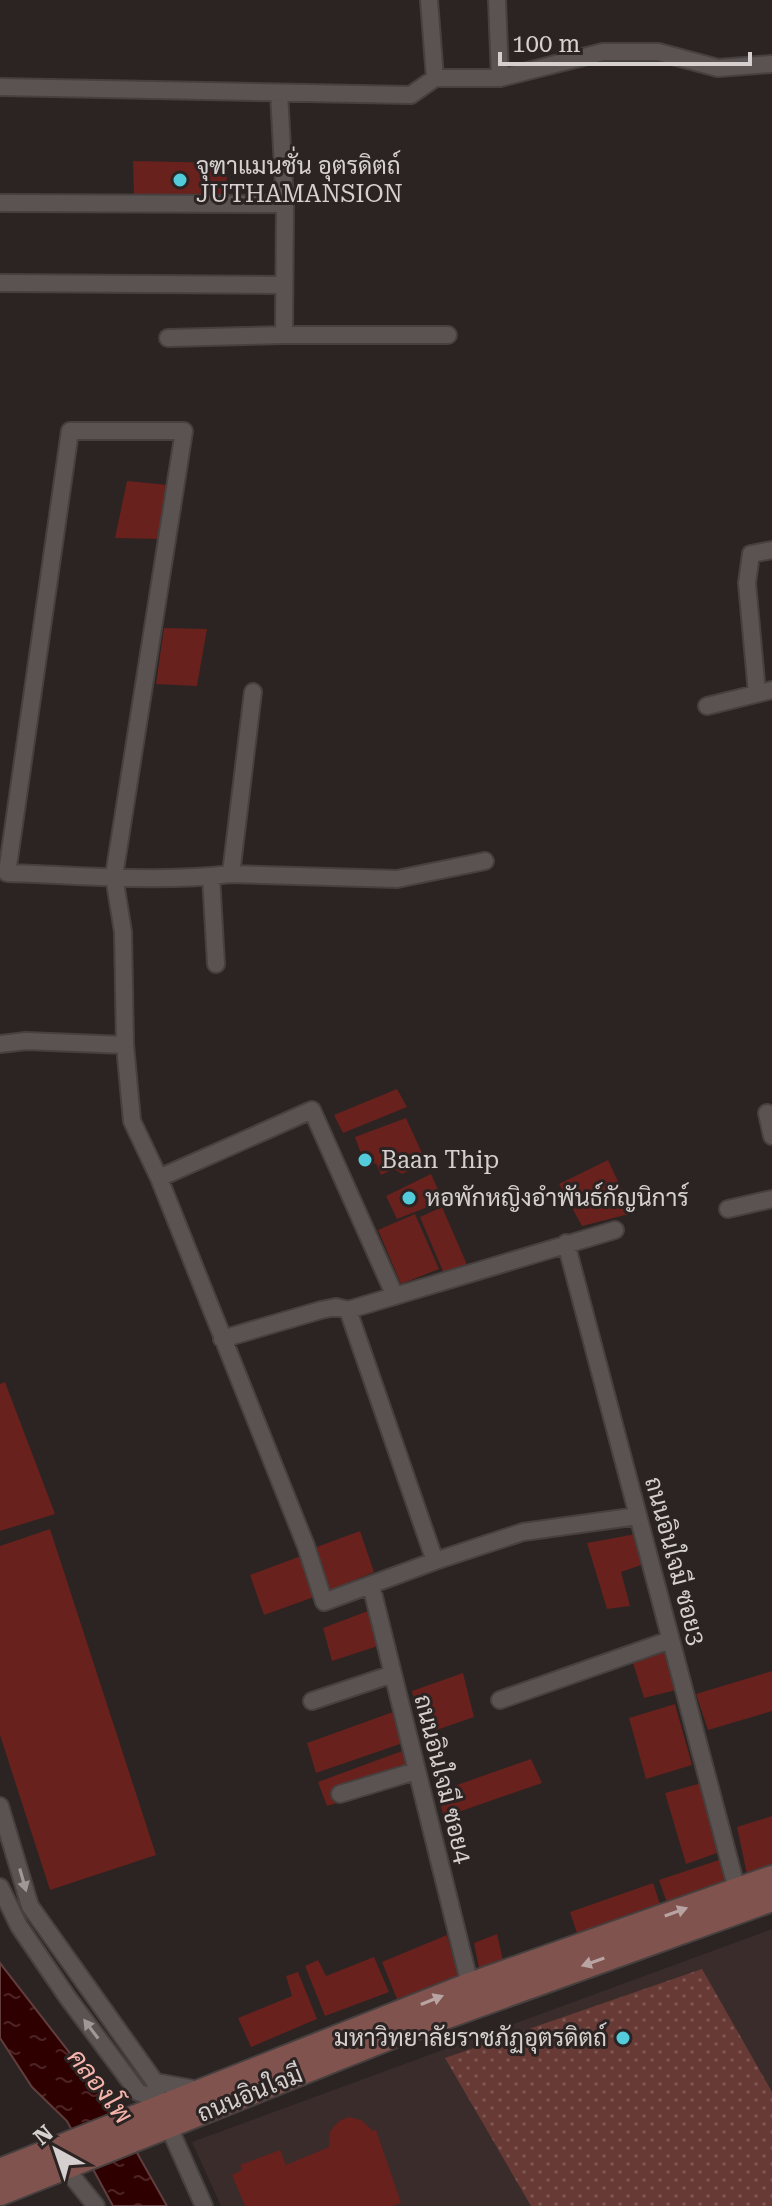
<svg xmlns="http://www.w3.org/2000/svg" width="772" height="2206" font-family="'Roboto Serif',Sarabun,serif">
	<defs>
		<pattern id="park-dots" width="8" height="8" patternUnits="userSpaceOnUse" patternTransform="scale(2)"><rect width="8" height="8" fill="#683a35"/><path d="M2 2h.1M6 6h.1" fill="none" stroke="#7d5551" stroke-width="1.8" stroke-linecap="round"/></pattern>
		<pattern id="water-ripples" width="26" height="14" patternUnits="userSpaceOnUse" patternTransform="scale(2)"><rect width="26" height="14" fill="#2f0000"/><path d="M2 4q2-2 4 0t4 0M15 11q2-2 4 0t4 0" fill="none" stroke="#4c2424"/></pattern>
	</defs>
	<rect width="100%" height="100%" fill="#2b2423"/>
	<!-- built -->
	<path fill="#3a2c2b" d="M 772,1929 L 772,2206 L 221,2206 L 192,2142 Z"/>
	<!-- park -->
	<path fill="url(#park-dots)" d="M 702,1969 L 772,2092 L 772,2206 L 531,2206 L 445,2058 Z"/>
	<!-- water -->
	<path fill="url(#water-ripples)" stroke="#613e3e" stroke-width="2" d="M 0,1963 L 110,2105 L 167,2206 L 113,2206 L 67,2121 L 32,2087 L 0,2038 Z"/>
	<!-- building -->
	<path fill="#68211c" d="M 133,161 L 228,163 L 225,199 L 134,196 Z
		M 127,481 L 168,485 L 161,539 L 115,538 Z
		M 164,628 L 207,629 L 197,686 L 156,684 Z
		M 397,1089 L 407,1107 L 343,1133 L 334,1115 Z
		M 406,1118 L 426,1162 L 402,1174 L 394,1169 L 381,1175 L 376,1163 L 366,1168 L 355,1137 Z
		M 608,1160 L 633,1213 L 582,1226 L 559,1184 Z
		M 431,1174 L 443,1201 L 397,1219 L 386,1196 Z
		M 442,1207 L 468,1267 L 445,1276 L 420,1217 Z
		M 415,1214 L 439,1269 L 401,1284 L 378,1230 Z
		M 5,1382 L 55,1514 L 0,1531 L 0,1384 Z
		M 50,1529 L 156,1855 L 50,1890 L 0,1735 L 0,1546 Z
		M 360,1531 L 374,1572 L 328,1591 L 314,1548 Z
		M 636,1534 L 644,1564 L 621,1572 L 630,1606 L 607,1609 L 587,1543 Z
		M 301,1556 L 314,1597 L 264,1615 L 250,1575 Z
		M 368,1611 L 378,1646 L 332,1661 L 323,1628 Z
		M 667,1650 L 676,1690 L 644,1698 L 633,1663 Z
		M 772,1671 L 772,1711 L 708,1730 L 696,1694 Z
		M 463,1673 L 474,1717 L 422,1735 L 412,1691 Z
		M 675,1704 L 692,1765 L 646,1779 L 629,1718 Z
		M 393,1712 L 403,1743 L 316,1773 L 307,1743 Z
		M 402,1751 L 410,1782 L 327,1806 L 318,1782 Z
		M 531,1759 L 542,1783 L 444,1817 L 437,1792 Z
		M 702,1783 L 720,1852 L 686,1864 L 665,1793 Z
		M 772,1816 L 772,1871 L 748,1879 L 737,1827 Z
		M 719,1860 L 727,1889 L 668,1906 L 659,1880 Z
		M 653,1883 L 662,1910 L 579,1939 L 570,1912 Z
		M 497,1934 L 504,1965 L 480,1973 L 474,1943 Z
		M 447,1935 L 458,1976 L 397,1999 L 382,1962 Z
		M 374,1957 L 389,1992 L 325,2016 L 305,1966 L 318,1960 L 326,1976 Z
		M 298,1972 L 317,2019 L 251,2047 L 238,2018 L 292,1996 L 286,1976 Z
		M 349,2117 L 361,2120 L 373,2131 L 376,2130 L 401,2203 L 393,2206 L 245,2206 L 232,2175 L 242,2170 L 240,2165 L 280,2150 L 286,2165 L 329,2147 L 330,2132 L 334,2126 L 341,2120 Z"/>
	<g fill="none" stroke-linecap="round" stroke-linejoin="round">
		<!-- minor casing -->
		<g stroke="#46403f" stroke-width="20">
			<path id="minor" d="M 429,0 L 435,78
				M 497,0 L 500,78
				M 0,87 L 411,95 L 435,78 L 500,78 L 603,52 L 658,52 L 718,68 L 772,64
				M 279,93 L 285,204 L 284,335 L 448,335
				M 0,203 L 285,204
				M 0,283 L 284,285
				M 168,338 L 284,335
				M 757,693 L 747,583 L 751,554 L 772,550
				M 707,706 L 772,690
				M 485,861 L 397,879 L 231,874 C 161,883 78,875 7,873 L 70,431 L 184,431 L 114,876 L 123,932 L 125,1045 L 132,1121 L 159,1178 L 306,1546 L 324,1602 L 435,1561 L 523,1532 L 638,1516
				M 231,874 L 253,692
				M 211,876 L 216,964
				M 0,1044 L 26,1041 L 125,1045
				M 767,1113 L 772,1136
				M 159,1178 L 312,1110 L 395,1296
				M 728,1209 L 772,1199
				M 566,1243 L 737,1890
				M 348,1310 L 435,1561
				M 222,1339 L 321,1310 L 336,1307 L 348,1310 L 615,1230
				M 371,1585 L 470,1985
				M 500,1700 L 670,1640
				M 312,1701 L 393,1674
				M 340,1794 L 416,1771
				M 0,1806 L 30,1906 L 155,2082 L 157,2100 L 204,2206
				M 0,1887 L 19,1926 L 68,1998 L 138,2092 L 157,2100
				M 155,2082 L 200,2090
				M 59,2160 L 96,2206"/>
		</g>
		<!-- secondary casing -->
		<g stroke="#46403f" stroke-width="28">
			<path id="secondary" d="M 0,2171 L 470,1985 L 772,1878
				M 0,2193 L 400,2033 L 772,1899"/>
		</g>
		<!-- minor -->
		<use href="#minor" stroke="#5b5352" stroke-width="16"/>
		<!-- secondary -->
		<use href="#secondary" stroke="#81534f" stroke-width="24"/>
	</g>
	<!-- one-way arrows -->
	<defs><path id="oneway-solid" d="M-6-.8H1V-3.2L6.5 0L1 3.2V.8H-6Z" transform="scale(2)"/></defs>
	<g fill="#9e9897">
		<use href="#oneway-solid" transform="translate(23 1880) rotate(74)"/>
		<use href="#oneway-solid" transform="translate(91 2029) rotate(-127)"/>
	</g>
	<g fill="#b8a4a2">
		<use href="#oneway-solid" transform="translate(676 1912) rotate(-20)"/>
		<use href="#oneway-solid" transform="translate(593 1962) rotate(161)"/>
		<use href="#oneway-solid" transform="translate(432 2000) rotate(-22)"/>
	</g>
	<!-- markers -->
	<g fill="#53cbdb" stroke="#2b2423" stroke-width="3">
		<circle cx="180" cy="180" r="8"/>
		<circle cx="365" cy="1160" r="8"/>
		<circle cx="409" cy="1198" r="8"/>
		<circle cx="623" cy="2038" r="8"/>
	</g>
	<g text-anchor="middle" dominant-baseline="central" stroke-width="6" stroke-linejoin="round" paint-order="stroke">
		<!-- poi labels -->
		<g font-size="24" fill="#d5d0cf" stroke="#2b2423" text-anchor="start">
			<text x="196" y="166">จุฑาแมนชั่น อุตรดิตถ์<tspan x="196" dy="28">JUTHAMANSION</tspan></text>
			<text x="381" y="1160">Baan Thip</text>
			<text x="425" y="1198">หอพักหญิงอำพันธ์กัญนิการ์</text>
			<text x="607" y="2038" text-anchor="end">มหาวิทยาลัยราชภัฏอุตรดิตถ์</text>
		</g>
		<!-- street labels -->
		<g font-size="24" fill="#d5d0cf" stroke="#2b2423">
			<text transform="translate(675 1561) rotate(75)">ถนนอินใจมี ซอย3</text>
			<text transform="translate(443 1779) rotate(76)">ถนนอินใจมี ซอย4</text>
			<text transform="translate(250 2094) rotate(-22)">ถนนอินใจมี</text>
		</g>
		<!-- water labels -->
		<g font-size="26" font-style="italic" fill="#f7b4ab" stroke="#2b2423">
			<text transform="translate(100 2086) rotate(52)">คลองโพ</text>
		</g>
	</g>
	<!-- north arrow -->
	<g transform="translate(56 2150) rotate(320)" stroke="#2b2423" stroke-width="6" paint-order="stroke">
	<path d="M0-6L14 30L0 20L-14 30Z" fill="#d5d0cf"/>
	<text y="-12" font-size="22" font-weight="bold" text-anchor="middle" fill="#d5d0cf">N</text>
	</g>
	<!-- scale -->
	<path d="M500 52v12h250v-12" fill="none" stroke="#d5d0cf" stroke-width="4"/>
	<text x="512" y="52" font-size="24" fill="#d5d0cf" stroke="#2b2423" stroke-width="6" paint-order="stroke">100 m</text>
</svg>
